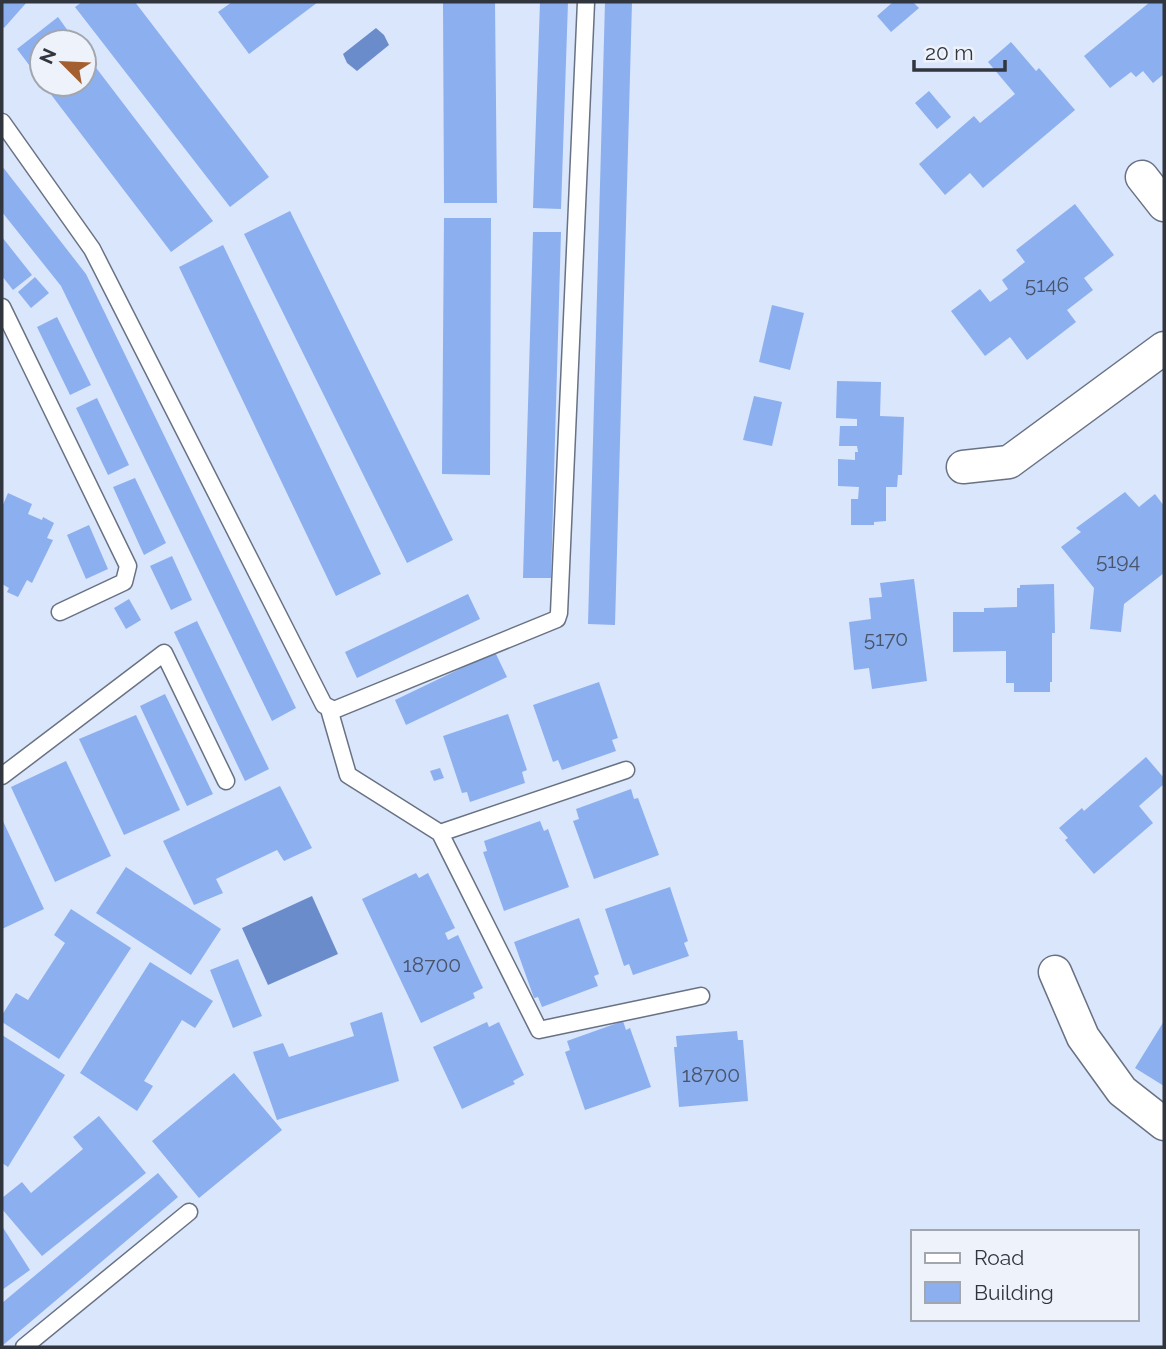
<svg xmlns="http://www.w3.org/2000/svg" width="1166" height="1349" font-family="Raleway,sans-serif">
	<rect width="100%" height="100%" fill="#dae6fb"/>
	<!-- water -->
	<path fill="#6b8cca" d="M 376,28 L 384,35 L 389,45 L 357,71 L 347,63 L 343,54 Z
		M 312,896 L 338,954 L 268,985 L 242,928 Z"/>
	<!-- building -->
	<path fill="#8cafef" d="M 2,2 L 27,2 L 4,28 L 2,26 Z
		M 82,2 L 135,2 L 269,177 L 230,207 L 75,7 Z
		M 232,2 L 318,2 L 249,54 L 218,12 Z
		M 443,2 L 495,2 L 497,203 L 444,203 Z
		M 540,2 L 568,2 L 561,209 L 533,208 Z
		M 605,2 L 632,2 L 615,625 L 588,624 Z
		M 893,2 L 913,2 L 919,8 L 891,32 L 877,16 Z
		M 1150,2 L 1162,2 L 1164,5 L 1164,74 L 1153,83 L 1143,71 L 1136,77 L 1131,72 L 1110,88 L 1084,56 Z
		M 58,17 L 76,42 L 42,42 L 42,82 L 17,49 Z
		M 1011,42 L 1036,71 L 1039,68 L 1075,110 L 983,188 L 970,173 L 945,195 L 919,164 L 974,116 L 980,123 L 1015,94 L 988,62 Z
		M 84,52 L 213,221 L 171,252 L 43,84 L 84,84 Z
		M 929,91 L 951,117 L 937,129 L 915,103 Z
		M 2,166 L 86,274 L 296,708 L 272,721 L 61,286 L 2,212 Z
		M 1075,204 L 1114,255 L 1084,278 L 1093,290 L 1067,310 L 1076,322 L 1027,360 L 1010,337 L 985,356 L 951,311 L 980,289 L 990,302 L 1008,289 L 1002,280 L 1025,262 L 1016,250 Z
		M 290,211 L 453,540 L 407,563 L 244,234 Z
		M 444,218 L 491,218 L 490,475 L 442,474 Z
		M 533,232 L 561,232 L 551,578 L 523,578 Z
		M 2,237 L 32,275 L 13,290 L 2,276 Z
		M 223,245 L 381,574 L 336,596 L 179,267 Z
		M 35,277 L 49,293 L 31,308 L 18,292 Z
		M 772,305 L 804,313 L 790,370 L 759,362 Z
		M 57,317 L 91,385 L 70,395 L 37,327 Z
		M 837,381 L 881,382 L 880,416 L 904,417 L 902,475 L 898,475 L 897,487 L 886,487 L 886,521 L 874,522 L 874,525 L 851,525 L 851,499 L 858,499 L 859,487 L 838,486 L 838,459 L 855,460 L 855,452 L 858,452 L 857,446 L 839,446 L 840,426 L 857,426 L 857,419 L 836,418 Z
		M 754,396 L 782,402 L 772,446 L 743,440 Z
		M 97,398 L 129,465 L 108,475 L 76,408 Z
		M 135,478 L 166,543 L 144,555 L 113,487 Z
		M 1125,492 L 1139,507 L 1155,494 L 1164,506 L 1164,573 L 1124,604 L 1121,632 L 1090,629 L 1094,588 L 1061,547 L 1081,532 L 1076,528 Z
		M 8,493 L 32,504 L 28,514 L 42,520 L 43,517 L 54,523 L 47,538 L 53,540 L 32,583 L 27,580 L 18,597 L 7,592 L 9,588 L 2,584 L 2,507 Z
		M 89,525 L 108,569 L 86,579 L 67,535 Z
		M 172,556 L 192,600 L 171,610 L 150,566 Z
		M 914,579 L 927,681 L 872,689 L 869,668 L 854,670 L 849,622 L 871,619 L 869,598 L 882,597 L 880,583 Z
		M 1054,584 L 1055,633 L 1052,633 L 1052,682 L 1050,682 L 1050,692 L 1014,692 L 1014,683 L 1006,683 L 1006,651 L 953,652 L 953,612 L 984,612 L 984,608 L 1017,607 L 1017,588 L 1020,588 L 1020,585 Z
		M 468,594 L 480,619 L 357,678 L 345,652 Z
		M 129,599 L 141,620 L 126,629 L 114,608 Z
		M 197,621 L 269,769 L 245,781 L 174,632 Z
		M 495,652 L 507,677 L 406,725 L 395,700 Z
		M 599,682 L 618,738 L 612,740 L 616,751 L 562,770 L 558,760 L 553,762 L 533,705 Z
		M 165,694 L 213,794 L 187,806 L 140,706 Z
		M 508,714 L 527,770 L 522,772 L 525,783 L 470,802 L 467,792 L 462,793 L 443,736 Z
		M 136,715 L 180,810 L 124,835 L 79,739 Z
		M 1146,757 L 1164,778 L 1164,784 L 1139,806 L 1153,823 L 1094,874 L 1065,840 L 1068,838 L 1059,828 L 1082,808 L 1084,811 Z
		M 66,761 L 111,856 L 55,882 L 11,787 Z
		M 440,768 L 444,778 L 434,781 L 430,771 Z
		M 280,786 L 312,848 L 284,861 L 277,850 L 216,879 L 223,893 L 194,905 L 163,841 Z
		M 631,789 L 634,799 L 638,798 L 659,855 L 594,879 L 573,821 L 579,819 L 576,809 Z
		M 2,819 L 44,909 L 2,929 Z
		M 540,821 L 544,831 L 548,829 L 569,887 L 504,911 L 483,852 L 487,851 L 484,841 Z
		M 126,867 L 221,929 L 191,975 L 96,913 Z
		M 416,873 L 419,878 L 428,873 L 455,928 L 445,933 L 448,940 L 458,935 L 483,988 L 473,993 L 475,998 L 421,1023 L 362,899 Z
		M 670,887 L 688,941 L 684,943 L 689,956 L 633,975 L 629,964 L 624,966 L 605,909 Z
		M 71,909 L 131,948 L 59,1059 L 2,1022 L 2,1015 L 16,993 L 28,1000 L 65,943 L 54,935 Z
		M 579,918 L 599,974 L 594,976 L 598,986 L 542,1007 L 538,997 L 534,998 L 514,942 Z
		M 238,959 L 262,1016 L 233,1028 L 210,970 Z
		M 150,962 L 213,1001 L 195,1028 L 182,1020 L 144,1081 L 153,1086 L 137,1111 L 80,1073 Z
		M 382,1012 L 399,1081 L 277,1120 L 253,1052 L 283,1043 L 289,1057 L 354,1036 L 350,1023 Z
		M 623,1021 L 626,1030 L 630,1028 L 651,1087 L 585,1110 L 565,1052 L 570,1050 L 567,1041 Z
		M 1164,1021 L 1164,1086 L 1135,1068 Z
		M 487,1022 L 489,1027 L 499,1022 L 524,1075 L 513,1081 L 515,1084 L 462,1109 L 433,1047 Z
		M 737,1031 L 738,1040 L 743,1040 L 748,1101 L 679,1107 L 674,1047 L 677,1047 L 676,1036 Z
		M 2,1035 L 65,1075 L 8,1167 L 2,1163 Z
		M 234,1073 L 282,1130 L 199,1198 L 152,1141 Z
		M 99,1116 L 146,1173 L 42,1256 L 2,1209 L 2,1198 L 22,1182 L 31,1193 L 83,1149 L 73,1137 Z
		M 158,1173 L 178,1197 L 2,1346 L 2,1303 Z
		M 2,1226 L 30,1270 L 2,1290 Z"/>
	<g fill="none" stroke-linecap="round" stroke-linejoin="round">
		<!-- lane casing -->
		<g stroke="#687284" stroke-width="19">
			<path id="lane" d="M 2,122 L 92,249 L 324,705 L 334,710 L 557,619 L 559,613 L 586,2
				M 2,307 L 128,566 L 124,582 L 60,612
				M 329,709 L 348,775 L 440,833
				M 626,770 L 440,833 L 539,1030 L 701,996
				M 2,776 L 164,653 L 226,781
				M 24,1347 L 189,1212"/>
		</g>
		<!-- street casing -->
		<g stroke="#687284" stroke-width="35">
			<path id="street" d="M 1142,177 L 1164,205
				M 963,467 L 1009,462 L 1164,348
				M 1055,972 L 1083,1037 L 1122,1091 L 1164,1124"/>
		</g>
		<!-- lane -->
		<use href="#lane" stroke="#fff" stroke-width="16"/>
		<!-- street -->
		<use href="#street" stroke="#fff" stroke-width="32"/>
	</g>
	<g text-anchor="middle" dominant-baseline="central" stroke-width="7" stroke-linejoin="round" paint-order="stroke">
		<!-- number labels -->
		<g font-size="21" fill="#48546a">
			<text x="1047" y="284">5146</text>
			<text x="1118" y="560">5194</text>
			<text x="886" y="638">5170</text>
			<text x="432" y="964">18700</text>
			<text x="711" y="1074">18700</text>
		</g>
	</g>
	<!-- border -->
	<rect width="1166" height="1349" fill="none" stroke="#31353d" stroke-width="7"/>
	<!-- legend -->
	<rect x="911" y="1230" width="228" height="91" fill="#eef3fb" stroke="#a2a7af" stroke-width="2"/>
	<rect x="925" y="1253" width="35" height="10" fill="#ffffff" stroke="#a2a7af" stroke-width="2"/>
	<text x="974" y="1265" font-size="21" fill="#31353d">Road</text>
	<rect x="925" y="1282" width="35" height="21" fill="#8cafef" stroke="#a2a7af" stroke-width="2"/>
	<text x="974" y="1300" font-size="21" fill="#31353d">Building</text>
	<!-- north arrow -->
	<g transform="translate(63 63) rotate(294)"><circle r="33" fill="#eef3fb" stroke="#a2a7af" stroke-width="2"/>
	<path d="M0-5L12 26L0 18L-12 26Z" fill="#a45f31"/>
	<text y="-10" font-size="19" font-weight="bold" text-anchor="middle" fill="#31353d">N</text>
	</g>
	<!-- scale -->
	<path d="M914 60v10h91v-10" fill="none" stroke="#31353d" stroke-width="3.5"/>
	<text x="925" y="60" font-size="21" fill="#31353d" stroke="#eef3fb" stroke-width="5" paint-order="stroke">20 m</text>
</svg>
